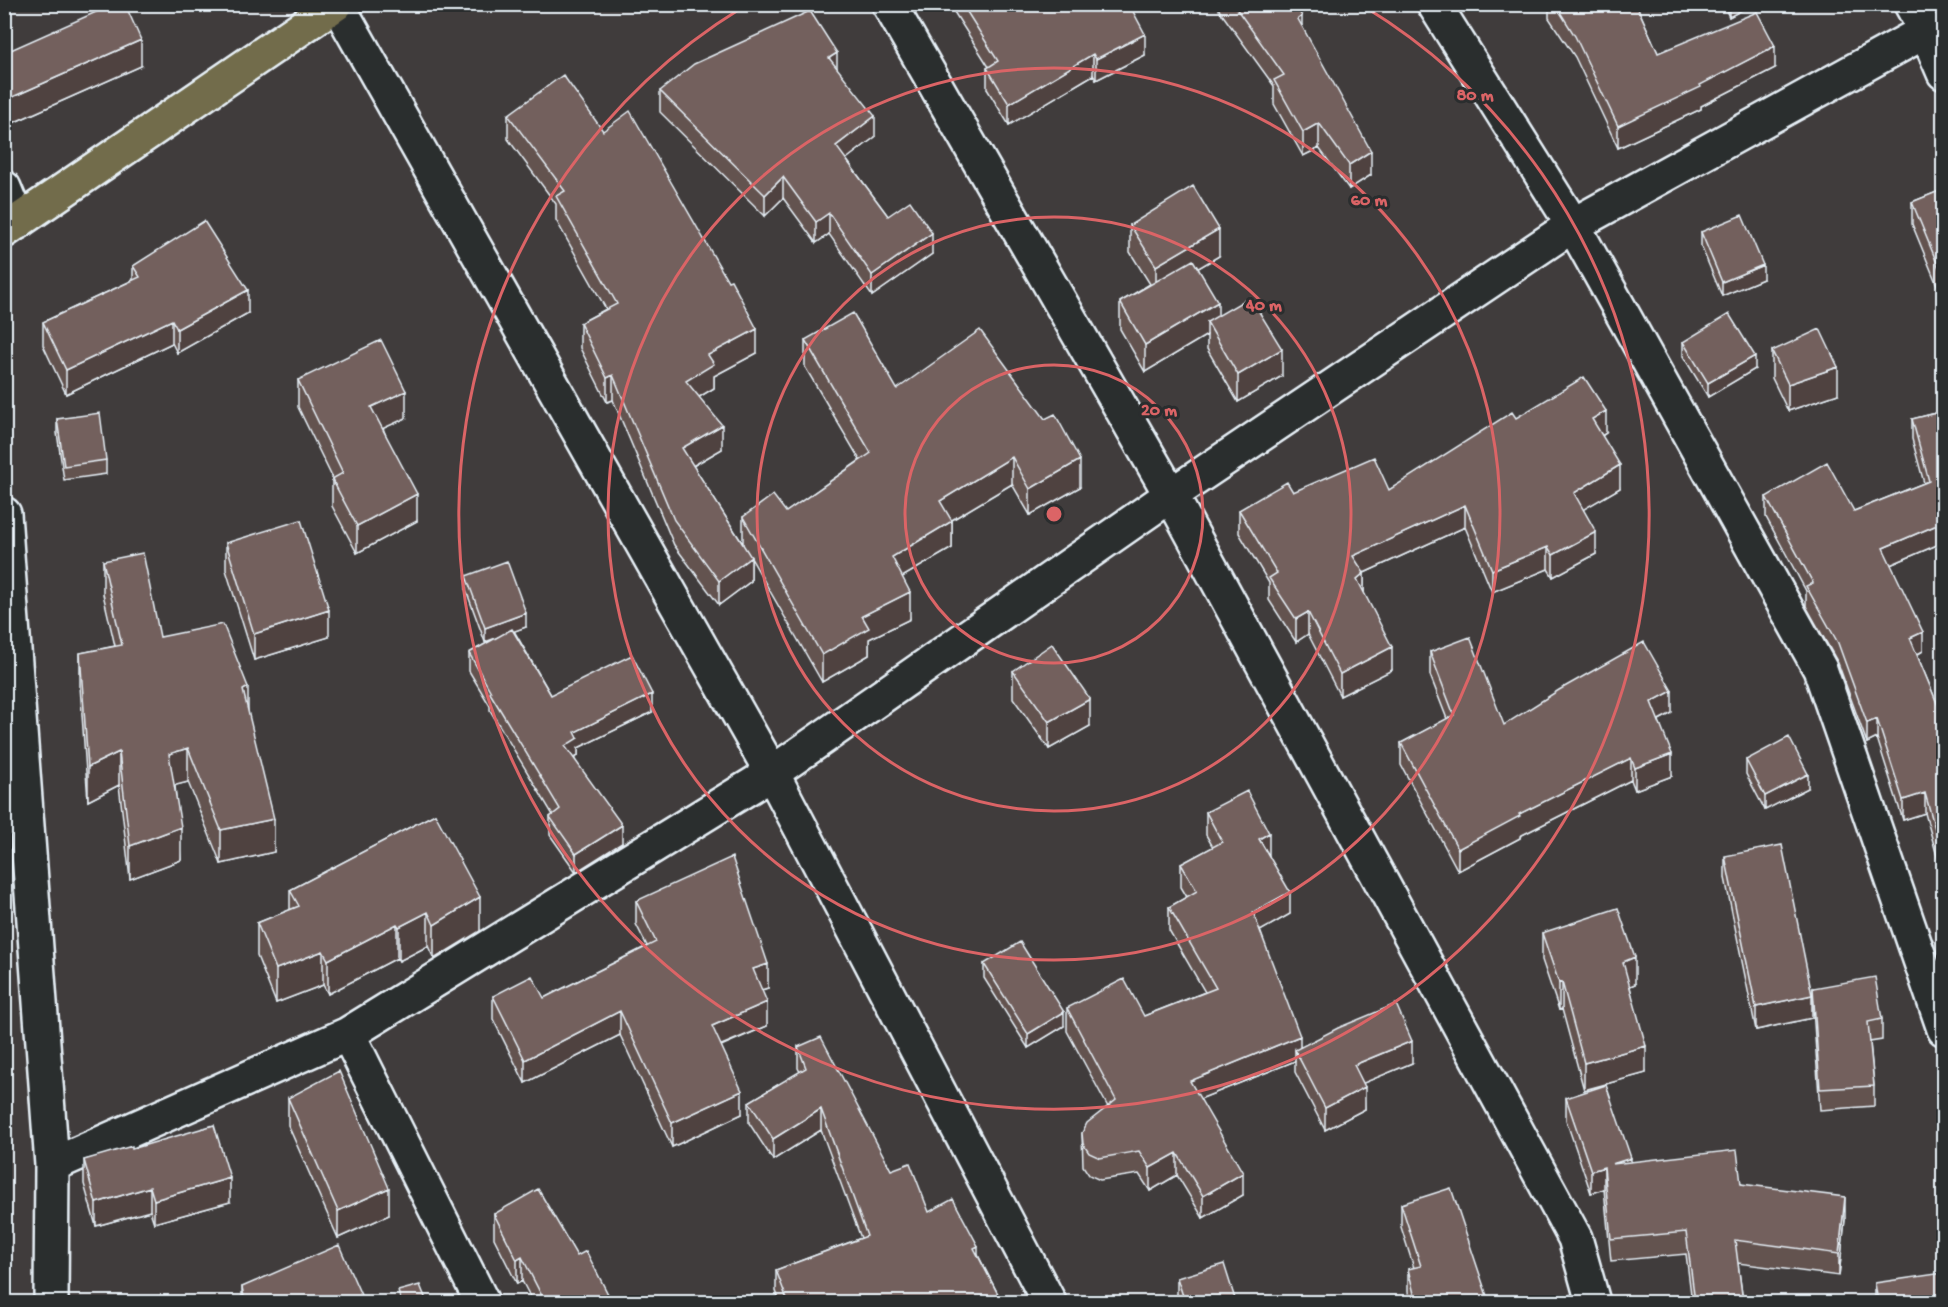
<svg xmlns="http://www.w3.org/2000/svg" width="1948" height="1307" font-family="'Gochi Hand',sans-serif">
	<rect width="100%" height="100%" fill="#403c3c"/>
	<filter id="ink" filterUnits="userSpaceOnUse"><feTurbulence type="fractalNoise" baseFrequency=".0167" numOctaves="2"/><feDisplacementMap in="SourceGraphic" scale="12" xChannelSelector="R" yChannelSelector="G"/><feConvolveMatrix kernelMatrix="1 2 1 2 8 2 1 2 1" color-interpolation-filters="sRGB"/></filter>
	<g filter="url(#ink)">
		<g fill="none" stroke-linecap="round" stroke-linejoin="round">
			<!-- street casing -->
			<g stroke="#e8f1f8" stroke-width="38">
				<path id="street" d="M 337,4 L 772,773 L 1049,1302
					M 889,4 L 1171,495 L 1575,1238 L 1593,1302
					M 1434,4 L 1573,225 L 1820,669 L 1944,1029
					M 1911,4 L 1926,31 L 1944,73
					M 4,188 L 18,222
					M 4,514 L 52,1165 L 51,1302
					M 348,1034 L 482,1302
					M 52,1165 L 348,1034 L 772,773 L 1171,495 L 1573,225 L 1926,31"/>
			</g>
			<!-- highway casing -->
			<g stroke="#e8f1f8" stroke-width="38">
				<path id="highway" d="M 4,231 L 336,4"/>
			</g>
			<!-- street -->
			<use href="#street" stroke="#2a2d2e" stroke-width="33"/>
			<!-- highway -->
			<use href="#highway" stroke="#726c4b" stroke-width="33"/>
		</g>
		<!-- wall -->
		<path fill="#635350" stroke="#e8f1f8" stroke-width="1.5" d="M 949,4 L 1129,4 L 1145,55 L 1096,80 L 1093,75 L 1009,125 L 987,89 L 987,68 L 989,67 Z
			M 1219,4 L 1294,4 L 1302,26 L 1371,175 L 1349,189 L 1319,148 L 1303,156 L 1274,104 L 1274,86 L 1219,10 Z
			M 1549,4 L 1636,4 L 1658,53 L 1775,68 L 1701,106 L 1701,109 L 1618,148 L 1575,57 L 1549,18 Z
			M 1723,4 L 1753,4 L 1729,17 Z
			M 4,53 L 141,66 L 8,125 L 4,118 Z
			M 837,69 L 875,137 L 846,159 L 888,216 L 932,254 L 872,296 L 829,234 L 816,243 L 783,198 L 765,216 L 660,112 L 660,91 Z
			M 508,115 L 757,353 L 714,376 L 714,388 L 699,397 L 722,449 L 693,466 L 743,544 L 743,517 L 786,512 L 860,460 L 805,367 L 805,340 L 1080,487 L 1030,515 L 1012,484 L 952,520 L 952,548 L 902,577 L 910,619 L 869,639 L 869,655 L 822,682 L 751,558 L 751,581 L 719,605 L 674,545 L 613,400 L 607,402 L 580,348 L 580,323 L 606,309 L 556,220 L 556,204 L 508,139 Z
			M 1944,189 L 1944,302 L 1912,224 L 1912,202 Z
			M 1130,225 L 1219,256 L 1198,268 L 1218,316 L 1282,376 L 1238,402 L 1207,349 L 1207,335 L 1145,372 L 1120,329 L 1120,302 L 1150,284 L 1130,252 Z
			M 1701,232 L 1763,279 L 1722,296 L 1701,246 Z
			M 133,266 L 248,313 L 177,353 L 172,343 L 66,394 L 43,345 L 43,322 L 133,280 Z
			M 1683,342 L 1755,369 L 1708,397 L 1683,356 Z
			M 1772,351 L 1838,394 L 1788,411 L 1772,378 Z
			M 298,380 L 406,418 L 383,428 L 417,521 L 357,553 L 332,506 L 332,479 L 333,479 L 298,407 Z
			M 1944,411 L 1944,542 L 1890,565 L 1923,651 L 1917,655 L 1944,720 L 1944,881 L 1925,813 L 1903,820 L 1877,738 L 1867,743 L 1838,663 L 1806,606 L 1806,591 L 1766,517 L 1766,497 L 1854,511 L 1924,483 L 1912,439 L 1912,419 Z
			M 1516,418 L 1606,433 L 1602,436 L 1620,488 L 1583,509 L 1596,554 L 1553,577 L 1548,569 L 1492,592 L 1465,527 L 1364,573 L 1364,593 L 1392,670 L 1340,696 L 1308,634 L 1296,642 L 1269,600 L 1269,583 L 1239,533 L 1239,510 L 1293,492 L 1389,490 Z
			M 57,419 L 106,460 L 106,474 L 64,480 L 57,433 Z
			M 226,543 L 329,637 L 254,660 L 226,570 Z
			M 103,561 L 160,637 L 248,712 L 274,852 L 221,864 L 188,782 L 175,785 L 181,860 L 130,879 L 119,785 L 88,801 L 80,686 L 80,653 L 115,646 L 103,594 Z
			M 466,576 L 526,627 L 514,631 L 551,695 L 652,712 L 578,748 L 578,756 L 574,758 L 622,843 L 576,872 L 550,835 L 550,817 L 553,815 L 490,710 L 490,706 L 469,671 L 469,653 L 498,637 L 485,642 L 466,590 Z
			M 1430,652 L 1504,725 L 1672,713 L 1659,720 L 1672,776 L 1635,790 L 1631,780 L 1520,836 L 1520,838 L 1458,871 L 1401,765 L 1401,743 L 1447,719 L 1430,675 Z
			M 1013,671 L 1090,726 L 1049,749 L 1013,698 Z
			M 1746,760 L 1808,788 L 1765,810 L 1746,774 Z
			M 1206,812 L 1269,856 L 1290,914 L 1260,931 L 1300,1047 L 1412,1063 L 1363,1083 L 1365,1109 L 1325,1130 L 1295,1072 L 1295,1061 L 1200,1099 L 1243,1195 L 1203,1218 L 1177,1175 L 1150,1191 L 1139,1174 L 1100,1180 L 1089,1175 L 1083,1166 L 1082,1133 L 1108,1107 L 1067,1031 L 1067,1008 L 1144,1016 L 1205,992 L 1169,930 L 1169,907 L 1187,897 L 1181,887 L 1181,864 L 1213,847 L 1206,835 Z
			M 435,814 L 480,931 L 434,959 L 428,946 L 399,961 L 397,958 L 328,994 L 323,985 L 276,1003 L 257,956 L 257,923 L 290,910 L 290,890 Z
			M 1725,856 L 1812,1018 L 1756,1030 L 1725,878 Z
			M 636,901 L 768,988 L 762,990 L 767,1026 L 721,1046 L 742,1114 L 672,1147 L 620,1035 L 525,1083 L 493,1019 L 493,996 L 544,998 L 647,946 L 636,924 Z
			M 1542,933 L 1635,984 L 1630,986 L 1646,1073 L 1584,1090 L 1562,1009 L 1559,1010 L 1542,960 Z
			M 984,964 L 1064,1026 L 1028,1048 L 984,978 Z
			M 1813,988 L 1882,1019 L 1882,1040 L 1870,1042 L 1874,1086 L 1874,1106 L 1820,1110 L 1813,1009 Z
			M 798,1047 L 891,1170 L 929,1212 L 978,1255 L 1002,1302 L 780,1302 L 776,1291 L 776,1270 L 861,1238 L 821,1130 L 773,1160 L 749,1123 L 749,1102 L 800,1072 L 798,1068 Z
			M 288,1098 L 389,1215 L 338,1238 L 288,1125 Z
			M 1566,1098 L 1631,1162 L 1741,1184 L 1845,1219 L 1839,1276 L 1738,1263 L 1743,1302 L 1692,1302 L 1686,1254 L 1611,1261 L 1604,1189 L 1591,1193 L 1566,1120 Z
			M 132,1149 L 230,1202 L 154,1223 L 150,1211 L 96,1226 L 84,1184 L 84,1160 Z
			M 1401,1204 L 1489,1302 L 1411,1302 L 1408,1292 L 1408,1269 L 1414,1268 L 1401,1227 Z
			M 494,1214 L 577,1256 L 612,1302 L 533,1302 L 522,1281 L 517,1284 L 494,1238 Z
			M 1177,1278 L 1236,1302 L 1177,1302 Z
			M 1875,1283 L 1944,1302 L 1875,1302 Z
			M 242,1287 L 364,1302 L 242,1302 Z"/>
		<!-- shaded-wall -->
		<path fill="#504341" stroke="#e8f1f8" stroke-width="1.5" d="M 1729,4 L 1753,4 L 1729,17 Z
			M 1302,16 L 1302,41 L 1298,19 Z
			M 1145,34 L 1145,55 L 1096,80 L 1096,59 Z
			M 141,40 L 141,66 L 8,125 L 8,99 Z
			M 1775,46 L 1775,68 L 1701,106 L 1701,109 L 1618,148 L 1618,126 Z
			M 837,53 L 837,74 L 829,58 Z
			M 1093,54 L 1093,75 L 1009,125 L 1009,104 Z
			M 875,116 L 875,137 L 836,167 L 836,146 Z
			M 1319,123 L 1319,148 L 1303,156 L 1303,132 Z
			M 1371,151 L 1371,175 L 1349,189 L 1349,165 Z
			M 783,177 L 783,198 L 765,216 L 765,195 Z
			M 829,213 L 829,234 L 816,243 L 816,222 Z
			M 1219,229 L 1219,256 L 1156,293 L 1156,266 Z
			M 932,233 L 932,254 L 872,296 L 872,275 Z
			M 1763,265 L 1763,279 L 1722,296 L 1722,282 Z
			M 248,290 L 248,313 L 177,353 L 177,329 Z
			M 1218,302 L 1218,329 L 1207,322 L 1207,335 L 1145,372 L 1145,345 Z
			M 172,320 L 172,343 L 66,394 L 66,370 Z
			M 757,329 L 757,353 L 714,376 L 714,388 L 686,405 L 686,381 L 708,355 Z
			M 1282,349 L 1282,376 L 1238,402 L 1238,375 Z
			M 1755,356 L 1755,369 L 1708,397 L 1708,383 Z
			M 1838,367 L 1838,394 L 1788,411 L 1788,384 Z
			M 613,375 L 613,400 L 607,402 L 607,378 Z
			M 406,391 L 406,418 L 371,434 L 371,407 Z
			M 1606,411 L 1606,433 L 1592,442 L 1592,419 Z
			M 722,425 L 722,449 L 682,472 L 682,448 Z
			M 1012,457 L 1012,484 L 940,527 L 940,501 Z
			M 1080,460 L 1080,487 L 1030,515 L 1030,489 Z
			M 1620,465 L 1620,488 L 1574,515 L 1574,493 Z
			M 417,494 L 417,521 L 357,553 L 357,526 Z
			M 1465,505 L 1465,527 L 1353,578 L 1353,556 Z
			M 952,521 L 952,548 L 892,583 L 892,557 Z
			M 1944,522 L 1944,542 L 1883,568 L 1883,548 Z
			M 1596,532 L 1596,554 L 1553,577 L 1553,555 Z
			M 1548,547 L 1548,569 L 1492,592 L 1492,570 Z
			M 751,557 L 751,581 L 719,605 L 719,581 Z
			M 1364,573 L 1364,596 L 1357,579 Z
			M 910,592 L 910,619 L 869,639 L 869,655 L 822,682 L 822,655 L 862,616 Z
			M 329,610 L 329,637 L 254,660 L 254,634 Z
			M 1308,612 L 1308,634 L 1296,642 L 1296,619 Z
			M 526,613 L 526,627 L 485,642 L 485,628 Z
			M 1923,632 L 1923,651 L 1910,658 L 1910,638 Z
			M 1392,647 L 1392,670 L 1340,696 L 1340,674 Z
			M 248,687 L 248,720 L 243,690 Z
			M 1672,691 L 1672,713 L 1651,724 L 1651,702 Z
			M 652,694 L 652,712 L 578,748 L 578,756 L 565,764 L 565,746 L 575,732 Z
			M 1090,699 L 1090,726 L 1049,749 L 1049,722 Z
			M 1877,719 L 1877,738 L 1867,743 L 1867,723 Z
			M 188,748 L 188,782 L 169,787 L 169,754 Z
			M 119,752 L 119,785 L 88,801 L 88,767 Z
			M 1672,754 L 1672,776 L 1635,790 L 1635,768 Z
			M 1631,758 L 1631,780 L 1520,836 L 1520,838 L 1458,871 L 1458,849 L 1519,814 Z
			M 1808,774 L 1808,788 L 1765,810 L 1765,796 Z
			M 1925,793 L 1925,813 L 1903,820 L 1903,800 Z
			M 274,819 L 274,852 L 221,864 L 221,830 Z
			M 622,825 L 622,843 L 576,872 L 576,854 Z
			M 181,827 L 181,860 L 130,879 L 130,846 Z
			M 1269,833 L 1269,856 L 1259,839 Z
			M 1290,892 L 1290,914 L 1253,935 L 1253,912 Z
			M 480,897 L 480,931 L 434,959 L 434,925 Z
			M 428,912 L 428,946 L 399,961 L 399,927 Z
			M 397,924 L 397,958 L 328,994 L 328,960 Z
			M 323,951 L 323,985 L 276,1003 L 276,969 Z
			M 1635,957 L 1635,984 L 1623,989 L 1623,962 Z
			M 768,964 L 768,988 L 753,992 L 753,969 Z
			M 1562,982 L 1562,1009 L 1559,1010 L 1559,983 Z
			M 1812,995 L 1812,1018 L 1756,1030 L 1756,1007 Z
			M 767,1002 L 767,1026 L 712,1049 L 712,1026 Z
			M 620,1011 L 620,1035 L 525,1083 L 525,1060 Z
			M 1064,1012 L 1064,1026 L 1028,1048 L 1028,1034 Z
			M 1300,1036 L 1300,1059 L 1295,1050 L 1295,1061 L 1190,1103 L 1190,1081 Z
			M 1412,1041 L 1412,1063 L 1354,1087 L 1354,1065 Z
			M 1646,1046 L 1646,1073 L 1584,1090 L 1584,1063 Z
			M 1365,1087 L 1365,1109 L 1325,1130 L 1325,1108 Z
			M 742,1091 L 742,1114 L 672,1147 L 672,1123 Z
			M 821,1109 L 821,1130 L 773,1160 L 773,1139 Z
			M 1177,1153 L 1177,1175 L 1150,1191 L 1150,1168 Z
			M 1631,1158 L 1631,1180 L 1612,1164 Z
			M 1604,1167 L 1604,1189 L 1591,1193 L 1591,1171 Z
			M 1243,1173 L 1243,1195 L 1203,1218 L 1203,1196 Z
			M 230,1178 L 230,1202 L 154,1223 L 154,1200 Z
			M 150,1187 L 150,1211 L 96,1226 L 96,1203 Z
			M 389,1188 L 389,1215 L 338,1238 L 338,1211 Z
			M 1845,1197 L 1845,1219 L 1839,1276 L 1839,1254 Z
			M 978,1246 L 978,1267 L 974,1248 Z
			M 522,1257 L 522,1281 L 517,1284 L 517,1260 Z"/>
		<!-- building -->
		<path fill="#73605d" stroke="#e8f1f8" stroke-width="1.5" d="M 114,4 L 125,4 L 141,40 L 8,99 L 4,92 L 4,53 Z
			M 962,4 L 1129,4 L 1145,34 L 1096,59 L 1093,54 L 1009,104 L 987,68 L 998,61 Z
			M 1233,4 L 1294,4 L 1302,16 L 1298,19 L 1371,151 L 1349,165 L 1319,123 L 1303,132 L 1274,80 L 1284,75 Z
			M 1555,4 L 1636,4 L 1658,53 L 1757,12 L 1775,46 L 1700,85 L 1701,87 L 1618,126 L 1575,36 Z
			M 810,11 L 837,53 L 829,58 L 875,116 L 836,146 L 888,216 L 910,201 L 932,233 L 872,275 L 829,213 L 816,222 L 783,177 L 765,195 L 660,91 L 694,64 Z
			M 563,75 L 603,131 L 630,111 L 728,281 L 731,280 L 757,329 L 708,355 L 714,364 L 686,381 L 722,425 L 682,448 L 751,557 L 719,581 L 674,520 L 613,375 L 607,378 L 580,323 L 617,304 L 556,196 L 565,191 L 508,115 Z
			M 1193,186 L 1219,229 L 1156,266 L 1130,225 Z
			M 1944,189 L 1944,280 L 1912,202 Z
			M 1742,215 L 1763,265 L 1722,282 L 1701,232 Z
			M 204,221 L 248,290 L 177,329 L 172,320 L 66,370 L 43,322 L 140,277 L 133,266 Z
			M 1193,260 L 1218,302 L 1145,345 L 1120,302 Z
			M 1250,297 L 1282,349 L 1238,375 L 1207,322 Z
			M 853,313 L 897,389 L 980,330 L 1045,419 L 1055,414 L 1080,460 L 1030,489 L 1012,457 L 940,501 L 952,521 L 892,557 L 910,592 L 862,616 L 869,628 L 822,655 L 743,517 L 773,495 L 786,512 L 871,453 L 805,340 Z
			M 1729,314 L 1755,356 L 1708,383 L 1683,342 Z
			M 1820,329 L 1838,367 L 1788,384 L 1772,351 Z
			M 381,340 L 406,391 L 371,407 L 417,494 L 357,526 L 332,479 L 343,473 L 298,380 Z
			M 1584,377 L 1606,411 L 1592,419 L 1620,465 L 1574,493 L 1596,532 L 1553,555 L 1548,547 L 1492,570 L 1465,505 L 1353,556 L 1364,573 L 1357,579 L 1392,647 L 1340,674 L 1308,612 L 1296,619 L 1269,578 L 1277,573 L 1239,510 L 1287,482 L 1293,492 L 1374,457 L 1389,490 L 1512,412 L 1516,418 Z
			M 1944,411 L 1944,522 L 1883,548 L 1923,632 L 1910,638 L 1944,720 L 1944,861 L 1925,793 L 1903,800 L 1877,719 L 1867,723 L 1838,643 L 1806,586 L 1813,583 L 1766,497 L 1827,462 L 1854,511 L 1929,481 L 1912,419 Z
			M 100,413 L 106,460 L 64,466 L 57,419 Z
			M 301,520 L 329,610 L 254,634 L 226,543 Z
			M 143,553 L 160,637 L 223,624 L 248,687 L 243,690 L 274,819 L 221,830 L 188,748 L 169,754 L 181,827 L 130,846 L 119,752 L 88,767 L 80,653 L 122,645 L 103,561 Z
			M 507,561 L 526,613 L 485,628 L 466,576 Z
			M 512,629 L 551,695 L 632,655 L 652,694 L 575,732 L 578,738 L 565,746 L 622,825 L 576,854 L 550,817 L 560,809 L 490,693 L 491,692 L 469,653 Z
			M 1470,637 L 1504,725 L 1559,690 L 1644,642 L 1672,691 L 1651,702 L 1672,754 L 1635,768 L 1631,758 L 1519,814 L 1520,816 L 1458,849 L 1401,743 L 1454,715 L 1430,652 Z
			M 1052,644 L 1090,699 L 1049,722 L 1013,671 Z
			M 1789,737 L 1808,774 L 1765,796 L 1746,760 Z
			M 1247,791 L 1269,833 L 1259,839 L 1290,892 L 1253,912 L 1300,1036 L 1190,1081 L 1243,1173 L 1203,1196 L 1177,1153 L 1150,1168 L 1139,1151 L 1100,1158 L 1089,1153 L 1083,1144 L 1082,1133 L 1087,1123 L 1116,1100 L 1067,1008 L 1124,979 L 1144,1016 L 1216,988 L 1169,907 L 1197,891 L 1181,864 L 1222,842 L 1206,812 Z
			M 435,814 L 480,897 L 434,925 L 428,912 L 399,927 L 397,924 L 328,960 L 323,951 L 276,969 L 257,923 L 299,906 L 290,890 Z
			M 1782,845 L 1812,995 L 1756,1007 L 1725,856 Z
			M 732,857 L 768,964 L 753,969 L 767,1002 L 712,1026 L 742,1091 L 672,1123 L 620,1011 L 525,1060 L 493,996 L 532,976 L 544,998 L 656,942 L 636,901 Z
			M 1618,908 L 1635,957 L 1623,962 L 1646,1046 L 1584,1063 L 1562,982 L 1559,983 L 1542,933 Z
			M 1020,942 L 1064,1012 L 1028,1034 L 984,964 Z
			M 1875,977 L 1882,1019 L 1868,1022 L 1874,1086 L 1820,1089 L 1813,988 Z
			M 1396,1004 L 1412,1041 L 1354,1065 L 1365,1087 L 1325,1108 L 1295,1050 L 1338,1028 Z
			M 821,1037 L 891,1170 L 910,1163 L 929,1212 L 953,1199 L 978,1246 L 974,1248 L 1002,1302 L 788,1302 L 776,1270 L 867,1236 L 821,1109 L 773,1139 L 749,1102 L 806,1068 L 798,1047 Z
			M 339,1071 L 389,1188 L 338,1211 L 288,1098 Z
			M 1606,1085 L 1631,1158 L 1612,1164 L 1737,1150 L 1741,1184 L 1845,1197 L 1839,1254 L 1735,1240 L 1743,1302 L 1695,1302 L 1686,1232 L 1611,1239 L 1604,1167 L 1591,1171 L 1566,1098 Z
			M 214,1125 L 230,1178 L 154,1200 L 150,1187 L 96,1203 L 84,1160 L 132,1146 L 132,1149 Z
			M 1451,1188 L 1489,1302 L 1416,1302 L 1408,1269 L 1421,1266 L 1401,1204 Z
			M 538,1189 L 577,1256 L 586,1251 L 612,1302 L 545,1302 L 522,1257 L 517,1260 L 494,1214 Z
			M 339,1245 L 364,1302 L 245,1302 L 242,1287 Z
			M 1224,1264 L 1236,1302 L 1185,1302 L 1177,1278 Z
			M 1943,1273 L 1944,1279 L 1944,1302 L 1878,1302 L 1875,1283 Z
			M 420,1285 L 427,1302 L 401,1302 L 398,1291 Z"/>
	</g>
	<!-- distance rings -->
	<g fill="none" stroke="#db6466" stroke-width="3">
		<circle cx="1054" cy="514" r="149"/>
		<circle cx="1054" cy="514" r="297"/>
		<circle cx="1054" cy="514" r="446"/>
		<path d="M1365 7A595 595 0 1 1 743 7"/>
	</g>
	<circle cx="1054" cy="514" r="9" fill="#db6466" stroke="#2a2d2e" stroke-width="3"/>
	<g font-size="18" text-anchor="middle" font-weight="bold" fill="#db6466" stroke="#2a2d2e" stroke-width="6" stroke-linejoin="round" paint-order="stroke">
		<text x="1475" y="100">80 m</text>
		<text x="1369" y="205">60 m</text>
		<text x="1264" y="310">40 m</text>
		<text x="1159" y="415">20 m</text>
	</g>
	<!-- margin -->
	<rect width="1948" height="1307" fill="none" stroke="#2a2d2e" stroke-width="24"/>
	<rect x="12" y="12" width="1924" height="1283" fill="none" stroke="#e8f1f8" stroke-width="2" filter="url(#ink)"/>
</svg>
